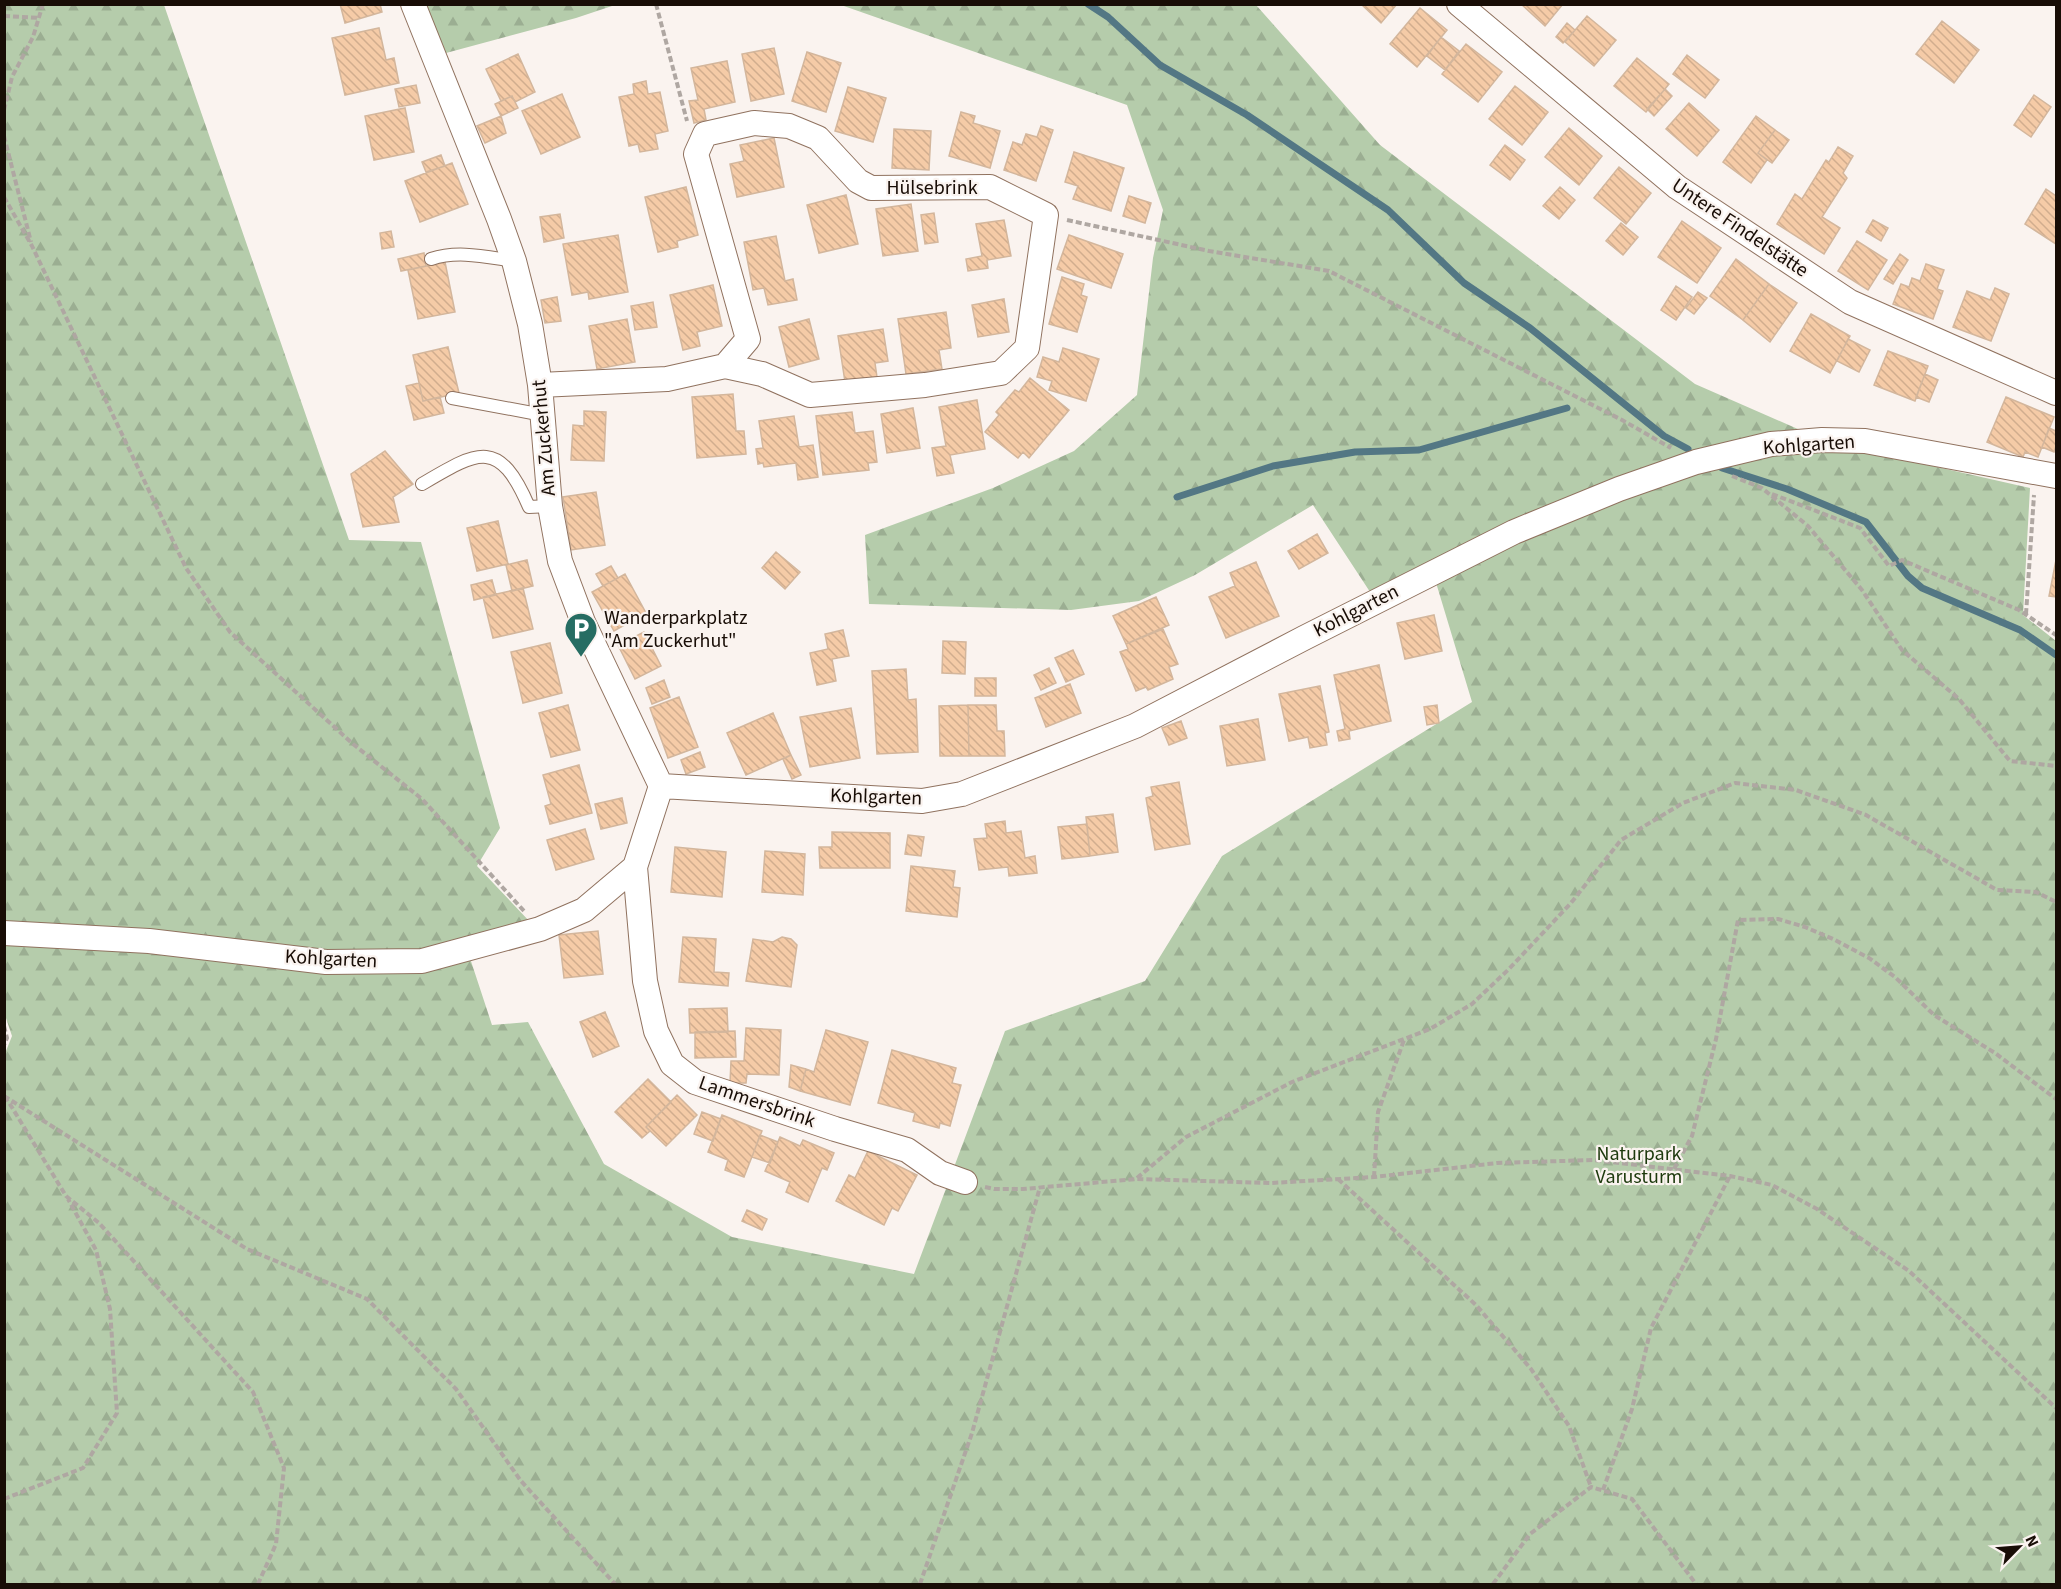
<svg xmlns="http://www.w3.org/2000/svg" width="2061" height="1589" font-family="'Source Sans 3',sans-serif">
	<defs>
		<pattern id="forest-firs" width="22" height="20" patternUnits="userSpaceOnUse" patternTransform="scale(1.5)"><rect width="22" height="20" fill="#b5ccab"/><path d="M5 1l3.5 6h-7zM16 11l3.5 6h-7z" fill="#9bae92"/></pattern>
		<pattern id="building-back-hatch" width="6" height="6" patternUnits="userSpaceOnUse" patternTransform="scale(1.5)"><rect width="6" height="6" fill="#f5cba7"/><path d="M-1 5l2 2M0 0l6 6M5-1l2 2" fill="none" stroke="#d1ad8e"/></pattern>
	</defs>
	<rect width="100%" height="100%" fill="#faf3ef"/>
	<!-- forest -->
	<path fill="url(#forest-firs)" d="M 5,5 L 164,5 L 349,540 L 421,542 L 500,828 L 477,866 L 531,923 L 466,946 L 492,1025 L 528,1022 L 604,1164 L 732,1237 L 914,1274 L 1005,1031 L 1145,981 L 1222,856 L 1472,702 L 1434,576 L 1374,598 L 1313,505 L 1195,575 L 1139,601 L 1071,610 L 869,604 L 865,535 L 993,488 L 1074,451 L 1137,395 L 1153,258 L 1163,210 L 1127,105 L 841,5 L 1256,5 L 1380,145 L 1695,384 L 1816,437 L 1875,453 L 2030,488 L 2023,615 L 2056,641 L 2056,1584 L 5,1584 L 4,1056 L 12,1036 L 4,1012 Z
		M 426,5 L 615,5 L 576,18 L 446,53 Z"/>
	<g fill="none" stroke-linecap="round" stroke-linejoin="round">
		<!-- stream -->
		<path stroke="#537784" stroke-width="7" d="M 1088,4 L 1108,17 L 1160,65 L 1247,115 L 1388,210 L 1464,283 L 1530,328 L 1664,436 L 1688,449
			M 1722,468 L 1787,489 L 1866,522 L 1908,576 L 1922,588 L 2020,630 L 2056,655
			M 1177,497 L 1273,466 L 1355,452 L 1419,450 L 1567,408"/>
	</g>
	<!-- building -->
	<path fill="url(#building-back-hatch)" stroke="#d3b69c" stroke-width="1.5" d="M 340,4 L 380,4 L 382,12 L 345,23 Z
		M 1361,4 L 1397,4 L 1381,23 Z
		M 1521,4 L 1563,4 L 1545,26 Z
		M 1420,8 L 1447,30 L 1417,67 L 1390,44 Z
		M 1587,16 L 1616,40 L 1594,66 L 1565,42 Z
		M 1942,21 L 1979,50 L 1954,83 L 1916,54 Z
		M 1567,23 L 1575,30 L 1563,43 L 1556,37 Z
		M 379,28 L 386,60 L 394,58 L 399,83 L 345,95 L 332,38 Z
		M 1441,37 L 1459,51 L 1445,70 L 1427,56 Z
		M 1466,44 L 1502,72 L 1478,102 L 1442,74 Z
		M 774,48 L 784,94 L 751,101 L 742,54 Z
		M 807,52 L 841,63 L 826,112 L 792,101 Z
		M 518,54 L 535,92 L 515,102 L 512,96 L 501,101 L 486,69 Z
		M 1687,55 L 1719,80 L 1705,98 L 1673,74 Z
		M 1637,58 L 1669,84 L 1646,112 L 1614,86 Z
		M 727,61 L 735,102 L 704,109 L 706,120 L 694,123 L 689,101 L 698,100 L 691,68 Z
		M 646,81 L 648,94 L 660,92 L 668,131 L 655,134 L 658,149 L 640,152 L 638,144 L 629,146 L 619,97 L 634,94 L 633,84 Z
		M 416,85 L 420,103 L 399,107 L 395,89 Z
		M 1515,86 L 1548,112 L 1522,145 L 1489,119 Z
		M 848,87 L 886,98 L 873,142 L 835,131 Z
		M 1665,89 L 1672,96 L 1654,116 L 1647,109 Z
		M 562,94 L 580,137 L 541,154 L 522,111 Z
		M 2034,95 L 2051,107 L 2031,137 L 2014,125 Z
		M 512,96 L 518,108 L 501,116 L 495,104 Z
		M 1689,103 L 1719,130 L 1697,156 L 1666,129 Z
		M 405,108 L 414,152 L 374,160 L 365,116 Z
		M 961,112 L 975,116 L 973,123 L 1000,131 L 990,168 L 949,156 Z
		M 501,116 L 506,133 L 485,143 L 477,126 Z
		M 1756,116 L 1775,130 L 1758,153 L 1767,160 L 1751,183 L 1723,162 Z
		M 1041,126 L 1053,130 L 1036,181 L 1004,170 L 1013,142 L 1022,145 L 1026,134 L 1037,137 Z
		M 1569,128 L 1602,156 L 1579,185 L 1545,157 Z
		M 894,129 L 931,131 L 929,170 L 892,168 Z
		M 1775,130 L 1789,140 L 1772,163 L 1758,153 Z
		M 774,138 L 784,187 L 737,197 L 730,164 L 744,161 L 740,145 Z
		M 1505,145 L 1525,160 L 1510,180 L 1490,165 Z
		M 1838,147 L 1853,156 L 1843,173 L 1847,178 L 1822,217 L 1840,228 L 1824,254 L 1777,224 L 1795,194 L 1802,199 L 1826,160 L 1829,162 Z
		M 1074,152 L 1124,168 L 1111,211 L 1073,199 L 1078,186 L 1065,182 Z
		M 441,155 L 445,166 L 426,172 L 422,162 Z
		M 452,163 L 468,204 L 420,222 L 405,181 Z
		M 1619,167 L 1651,193 L 1626,224 L 1594,198 Z
		M 686,187 L 698,235 L 677,241 L 678,247 L 658,252 L 645,197 Z
		M 1560,187 L 1575,200 L 1559,219 L 1543,206 Z
		M 2046,189 L 2056,196 L 2056,244 L 2025,224 Z
		M 846,195 L 858,244 L 819,253 L 807,205 Z
		M 1129,196 L 1151,203 L 1145,223 L 1123,216 Z
		M 911,204 L 918,251 L 883,256 L 876,209 Z
		M 934,213 L 938,242 L 925,244 L 921,215 Z
		M 560,214 L 564,238 L 544,242 L 540,217 Z
		M 1004,220 L 1011,256 L 987,260 L 988,268 L 968,271 L 966,259 L 982,256 L 976,224 Z
		M 1873,220 L 1888,228 L 1881,241 L 1866,232 Z
		M 1682,221 L 1721,248 L 1697,283 L 1658,257 Z
		M 1621,223 L 1638,237 L 1623,255 L 1606,241 Z
		M 391,231 L 394,247 L 382,249 L 380,233 Z
		M 618,235 L 628,292 L 589,299 L 588,292 L 572,295 L 563,244 Z
		M 1069,235 L 1123,254 L 1111,288 L 1057,269 Z
		M 776,236 L 785,281 L 793,279 L 797,300 L 768,305 L 764,288 L 753,290 L 744,242 Z
		M 1857,241 L 1887,260 L 1868,290 L 1838,271 Z
		M 424,253 L 426,266 L 401,271 L 398,259 Z
		M 1900,254 L 1908,260 L 1893,284 L 1884,279 Z
		M 1736,259 L 1769,284 L 1743,320 L 1710,296 Z
		M 445,262 L 455,312 L 418,319 L 408,270 Z
		M 1926,264 L 1944,270 L 1937,289 L 1943,291 L 1933,319 L 1893,304 L 1901,284 L 1909,287 L 1912,278 L 1920,281 Z
		M 1062,277 L 1084,284 L 1081,295 L 1087,297 L 1077,332 L 1049,324 Z
		M 1769,284 L 1797,303 L 1770,342 L 1743,320 Z
		M 713,285 L 722,326 L 697,332 L 700,346 L 683,350 L 670,295 Z
		M 1676,286 L 1692,297 L 1676,320 L 1661,310 Z
		M 1995,288 L 2009,294 L 1991,341 L 1953,327 L 1967,291 L 1990,300 Z
		M 1698,292 L 1707,298 L 1694,314 L 1686,308 Z
		M 557,297 L 561,321 L 545,323 L 541,300 Z
		M 1004,299 L 1009,332 L 978,337 L 972,305 Z
		M 653,302 L 657,327 L 635,330 L 631,306 Z
		M 946,312 L 951,348 L 939,350 L 942,369 L 906,374 L 898,319 Z
		M 1811,314 L 1850,336 L 1830,373 L 1790,351 Z
		M 627,319 L 635,362 L 597,369 L 589,326 Z
		M 809,319 L 819,359 L 789,367 L 779,327 Z
		M 883,329 L 888,361 L 875,363 L 877,377 L 845,382 L 838,336 Z
		M 1848,339 L 1870,350 L 1859,372 L 1837,361 Z
		M 448,347 L 459,393 L 423,401 L 413,355 Z
		M 1063,348 L 1099,359 L 1086,401 L 1049,390 L 1052,381 L 1037,377 L 1043,357 L 1059,362 Z
		M 1888,351 L 1928,366 L 1915,401 L 1874,385 Z
		M 1925,374 L 1938,380 L 1929,402 L 1916,397 Z
		M 1030,378 L 1069,410 L 1029,458 L 1023,452 L 1018,458 L 985,432 L 999,415 L 996,412 L 1015,390 L 1019,392 Z
		M 419,383 L 423,401 L 440,397 L 444,413 L 414,420 L 406,386 Z
		M 733,394 L 736,431 L 744,431 L 746,454 L 697,458 L 692,397 Z
		M 2006,397 L 2054,417 L 2038,457 L 2025,452 L 2023,457 L 1987,442 Z
		M 977,400 L 985,449 L 950,455 L 954,473 L 937,476 L 932,448 L 946,446 L 939,407 Z
		M 913,408 L 920,448 L 887,453 L 881,414 Z
		M 584,411 L 606,412 L 604,461 L 571,460 L 573,425 L 584,426 Z
		M 852,412 L 855,433 L 873,431 L 877,462 L 868,463 L 869,470 L 823,475 L 816,416 Z
		M 794,416 L 799,447 L 813,445 L 818,477 L 798,480 L 796,463 L 764,467 L 763,463 L 758,464 L 756,449 L 763,448 L 759,421 Z
		M 2049,428 L 2056,431 L 2056,446 L 2054,452 L 2042,447 Z
		M 385,451 L 413,484 L 393,497 L 399,522 L 363,527 L 351,474 Z
		M 596,492 L 605,545 L 571,550 L 563,497 Z
		M 498,521 L 508,564 L 477,571 L 467,528 Z
		M 1317,534 L 1328,553 L 1299,569 L 1288,551 Z
		M 776,552 L 800,572 L 785,589 L 762,568 Z
		M 527,560 L 533,586 L 512,591 L 506,565 Z
		M 2056,560 L 2056,597 L 2049,596 Z
		M 1256,562 L 1279,616 L 1226,638 L 1209,597 L 1235,586 L 1230,573 Z
		M 611,566 L 618,578 L 603,586 L 596,574 Z
		M 625,574 L 646,613 L 614,631 L 592,592 Z
		M 492,580 L 496,595 L 474,600 L 471,585 Z
		M 523,588 L 533,629 L 493,638 L 483,597 Z
		M 1156,597 L 1169,625 L 1126,644 L 1113,616 Z
		M 1434,615 L 1442,651 L 1405,659 L 1397,623 Z
		M 1163,629 L 1178,664 L 1169,667 L 1173,679 L 1148,690 L 1146,687 L 1136,691 L 1120,652 L 1128,649 L 1126,644 Z
		M 843,630 L 849,656 L 832,659 L 836,681 L 817,685 L 810,653 L 828,649 L 825,634 Z
		M 644,632 L 661,666 L 635,679 L 618,645 Z
		M 943,641 L 966,642 L 965,674 L 942,673 Z
		M 550,643 L 562,693 L 523,703 L 511,652 Z
		M 1073,650 L 1084,674 L 1066,682 L 1055,658 Z
		M 1379,665 L 1391,721 L 1349,731 L 1350,739 L 1339,741 L 1337,731 L 1345,729 L 1334,675 Z
		M 1049,668 L 1056,683 L 1041,690 L 1034,675 Z
		M 906,669 L 908,700 L 916,699 L 918,752 L 877,754 L 872,671 Z
		M 975,678 L 996,678 L 996,696 L 975,696 Z
		M 664,680 L 670,697 L 652,704 L 646,688 Z
		M 1070,684 L 1081,713 L 1046,727 L 1035,698 Z
		M 1320,686 L 1329,732 L 1325,733 L 1327,745 L 1310,748 L 1308,737 L 1289,741 L 1279,694 Z
		M 679,697 L 698,747 L 668,758 L 650,708 Z
		M 568,705 L 580,750 L 551,757 L 539,713 Z
		M 968,705 L 996,705 L 997,731 L 1004,731 L 1005,756 L 969,756 Z
		M 968,705 L 969,756 L 940,756 L 939,706 Z
		M 1437,705 L 1439,723 L 1427,725 L 1424,707 Z
		M 851,708 L 860,758 L 810,767 L 800,717 Z
		M 773,713 L 791,755 L 746,775 L 727,733 Z
		M 1258,719 L 1265,760 L 1227,766 L 1220,726 Z
		M 1181,721 L 1187,738 L 1169,745 L 1162,728 Z
		M 700,752 L 705,767 L 686,774 L 681,760 Z
		M 791,755 L 801,775 L 792,779 L 783,759 Z
		M 579,765 L 592,813 L 550,824 L 545,806 L 551,804 L 543,775 Z
		M 1179,782 L 1190,844 L 1155,850 L 1146,798 L 1153,796 L 1151,787 Z
		M 622,798 L 627,823 L 601,829 L 595,804 Z
		M 1113,814 L 1118,852 L 1090,856 L 1086,817 Z
		M 1005,821 L 1006,833 L 1021,831 L 1025,858 L 1035,856 L 1037,873 L 1009,876 L 1008,867 L 979,870 L 974,839 L 987,838 L 985,824 Z
		M 1087,824 L 1090,856 L 1062,859 L 1058,827 Z
		M 585,829 L 594,859 L 556,870 L 547,840 Z
		M 832,832 L 890,833 L 890,868 L 820,868 L 819,847 L 832,847 Z
		M 908,835 L 924,837 L 921,856 L 905,854 Z
		M 675,847 L 726,852 L 722,897 L 671,892 Z
		M 765,851 L 805,854 L 803,895 L 762,892 Z
		M 911,866 L 955,871 L 953,887 L 960,888 L 957,917 L 906,911 Z
		M 598,931 L 603,974 L 564,978 L 559,935 Z
		M 683,937 L 716,939 L 714,972 L 729,973 L 728,986 L 679,982 Z
		M 782,937 L 791,939 L 797,945 L 791,987 L 746,981 L 753,939 L 773,942 Z
		M 727,1008 L 728,1032 L 690,1033 L 689,1009 Z
		M 605,1012 L 619,1046 L 593,1057 L 580,1022 Z
		M 746,1028 L 781,1030 L 779,1075 L 747,1074 L 746,1083 L 730,1083 L 731,1061 L 744,1061 Z
		M 826,1030 L 868,1042 L 850,1105 L 800,1091 L 806,1069 L 814,1072 Z
		M 735,1031 L 736,1057 L 695,1058 L 695,1032 Z
		M 892,1050 L 956,1068 L 952,1083 L 961,1085 L 950,1126 L 940,1123 L 939,1128 L 913,1121 L 915,1113 L 878,1103 Z
		M 791,1065 L 806,1069 L 800,1091 L 789,1087 Z
		M 648,1079 L 671,1102 L 646,1127 L 650,1131 L 642,1138 L 615,1112 Z
		M 677,1095 L 697,1115 L 666,1146 L 646,1127 Z
		M 702,1112 L 721,1119 L 713,1141 L 694,1134 Z
		M 722,1115 L 762,1131 L 744,1177 L 725,1170 L 728,1160 L 708,1152 Z
		M 760,1135 L 778,1142 L 770,1163 L 752,1157 Z
		M 780,1137 L 800,1146 L 803,1140 L 834,1153 L 827,1170 L 822,1168 L 808,1202 L 786,1192 L 790,1182 L 765,1171 Z
		M 868,1151 L 917,1175 L 898,1211 L 892,1208 L 884,1225 L 836,1201 L 849,1175 L 855,1178 Z
		M 747,1210 L 767,1219 L 762,1230 L 742,1221 Z"/>
	<g fill="none" stroke-linecap="round" stroke-linejoin="round">
		<!-- service casing -->
		<g stroke="#90725f" stroke-width="14">
			<path id="service" d="M 431,259 C 458,250 486,257 514,261
				M 452,398 L 543,415
				M 422,484 C 478,451 499,437 529,507 L 550,506"/>
		</g>
		<!-- minor casing -->
		<g stroke="#90725f" stroke-width="26">
			<path id="minor" d="M 413,4 L 499,219 L 514,261 L 530,324 L 540,385 L 550,506 L 560,561 L 583,622 L 661,786 L 635,867 L 645,981 L 656,1031 L 672,1064 L 695,1082 L 835,1129 L 907,1150 L 940,1173 L 965,1182
				M 1459,4 L 1677,187 L 1850,302 L 2056,393
				M 540,385 L 667,379 L 725,366 L 748,339 L 696,154 L 705,134 L 754,123 L 789,126 L 818,138 L 858,181 L 871,188 L 990,187 L 1046,215 L 1027,348 L 1001,373 L 925,385 L 810,395 L 762,374 L 725,366
				M 661,786 L 922,801 L 962,794 L 1135,726 L 1304,638 L 1514,532 L 1619,489 L 1696,462 L 1771,444 L 1822,440 L 1865,441 L 2056,476
				M 4,933 L 149,941 L 326,962 L 422,961 L 540,929 L 584,910 L 635,867"/>
		</g>
		<!-- path -->
		<path stroke="#afa7a2" stroke-width="4" stroke-dasharray="6 3" stroke-linecap="butt" d="M 656,4 L 687,121
			M 4,16 L 40,18
			M 4,110 L 12,77 L 33,37 L 43,4
			M 4,136 L 31,242
			M 4,197 L 32,246 L 186,568 L 230,632 L 353,744 L 422,799 L 524,911
			M 1067,220 L 1209,251 L 1329,271 L 1622,420 L 1671,448
			M 1732,476 L 1762,488 L 1808,526 L 1862,590 L 1902,650 L 1959,699 L 2010,761 L 2056,766
			M 1772,494 L 1860,528 L 1889,566 L 1902,560 L 2019,610 L 2056,635
			M 2026,614 L 2034,495
			M 4,1026 L 7,1038 L 4,1045
			M 4,1096 L 247,1249 L 367,1299 L 456,1389 L 521,1481 L 615,1584
			M 5,1096 L 66,1196 L 99,1223 L 253,1392 L 284,1468 L 276,1544 L 258,1584
			M 1674,1169 L 1692,1136 L 1716,1039 L 1738,920 L 1778,919 L 1805,927 L 1833,939 L 1869,958 L 1895,977 L 1934,1015 L 1995,1053 L 2056,1099
			M 1374,1177 L 1378,1112 L 1404,1040
			M 1137,1178 L 1186,1137 L 1292,1082 L 1430,1029 L 1472,1004 L 1509,969 L 1571,903 L 1621,840 L 1683,803 L 1735,783 L 1796,790 L 1866,815 L 1997,890 L 2036,892 L 2056,902
			M 1338,1179 L 1476,1305 L 1531,1369 L 1569,1426 L 1591,1487
			M 985,1187 L 994,1189 L 1023,1189 L 1137,1179 L 1271,1183 L 1374,1177 L 1497,1163 L 1594,1160 L 1730,1176 L 1772,1185 L 1817,1209 L 1909,1271 L 2056,1408
			M 1603,1490 L 1632,1409 L 1651,1328 L 1730,1176
			M 4,1499 L 83,1468 L 117,1413 L 110,1309 L 96,1250 L 68,1199
			M 920,1584 L 972,1433 L 1040,1187
			M 1493,1584 L 1530,1534 L 1591,1487 L 1632,1499 L 1696,1584"/>
		<!-- service -->
		<use href="#service" stroke="#fff" stroke-width="12"/>
		<!-- minor -->
		<use href="#minor" stroke="#fff" stroke-width="24"/>
	</g>
	<!-- icons -->
	<defs>
		<g id="parking-pin" transform="scale(1.725)"><path d="M0 17L-7.5 6A9.5 9.5 0 1 1 7.5 6Z" fill="#266d63" stroke="#faf3ef"/><path d="M-3.5-5.5H1a3.5 3.5 0 0 1 0 7H-1V5.5H-3.5ZM-1-3.4V-.6H.8a1.4 1.4 0 0 0 0-2.8Z" fill="#fff"/></g>
	</defs>
	<g fill-rule="evenodd">
		<use href="#parking-pin" x="581" y="629"/>
	</g>
	<g text-anchor="middle" dominant-baseline="central" stroke-width="4.5" stroke-linejoin="round" paint-order="stroke">
		<!-- street labels -->
		<g font-size="20" fill="#180d06" stroke="#faf3ef">
			<text x="932" y="188">Hülsebrink</text>
			<text transform="translate(1740 228) rotate(34)">Untere Findelstätte</text>
			<text transform="translate(544 438) rotate(-95)">Am Zuckerhut</text>
			<text transform="translate(1809 445) rotate(-4)">Kohlgarten</text>
			<text transform="translate(1356 611) rotate(-27)">Kohlgarten</text>
			<text transform="translate(876 797) rotate(2)">Kohlgarten</text>
			<text transform="translate(331 959) rotate(3)">Kohlgarten</text>
			<text transform="translate(757 1102) rotate(19)">Lammersbrink</text>
		</g>
		<!-- poi labels -->
		<g font-size="20" fill="#180d06" stroke="#faf3ef" text-anchor="start">
			<text x="604" y="618">Wanderparkplatz<tspan x="604" dy="23">"Am Zuckerhut"</tspan></text>
		</g>
		<!-- park labels -->
		<g font-size="20" fill="#1c390c" stroke="#faf3ef">
			<text x="1639" y="1154">Naturpark<tspan x="1639" dy="23">Varusturm</tspan></text>
		</g>
	</g>
	<!-- border -->
	<rect width="2061" height="1589" fill="none" stroke="#180d06" stroke-width="12"/>
	<!-- north arrow -->
	<g transform="translate(2019 1547) rotate(65)" stroke="#faf3ef" stroke-width="4.5" paint-order="stroke">
	<path d="M0-4.5L10 22L0 15L-10 22Z" fill="#180d06"/>
	<text y="-9" font-size="16" font-weight="bold" text-anchor="middle" fill="#180d06">N</text>
	</g>
</svg>
